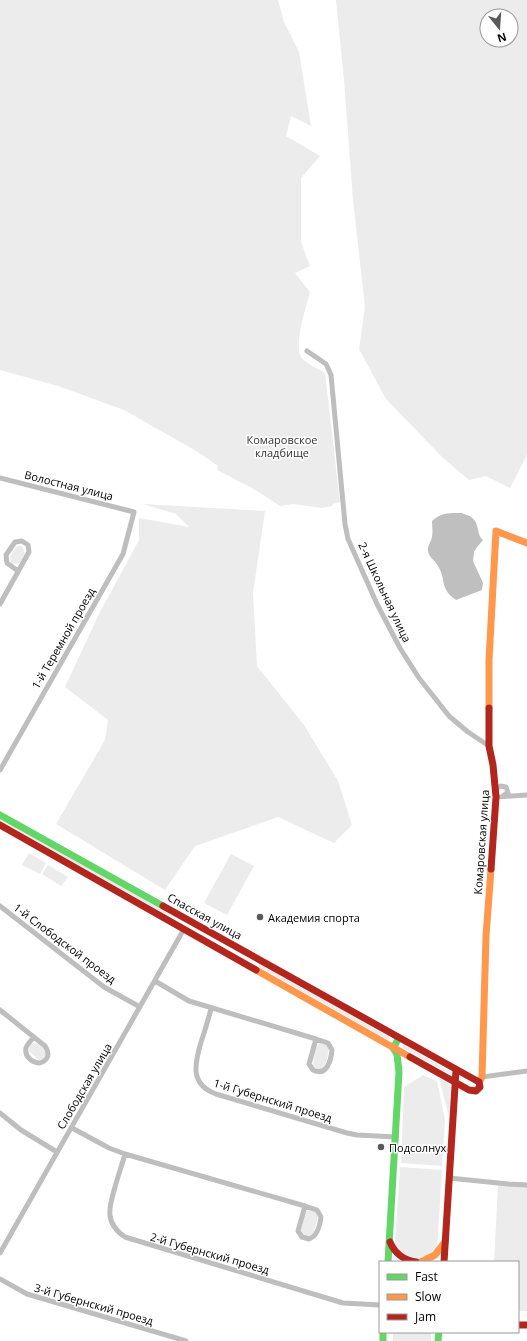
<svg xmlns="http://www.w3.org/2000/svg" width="527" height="1341" font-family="'Open Sans',sans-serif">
	<rect width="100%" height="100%" fill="#fff"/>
	<!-- green -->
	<path fill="#ececec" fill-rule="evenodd" d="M 0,0 L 278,0 L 284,22 L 299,52 L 311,126 L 291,116 L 286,136 L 320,156 L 301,178 L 301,242 L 310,266 L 295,273 L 310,292 C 306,308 294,343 301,357 C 304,362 319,369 325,373 L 340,502 L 333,504 L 332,506 L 323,508 L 293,504 L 280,506 L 252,488 L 217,470 L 218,466 L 198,452 L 124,410 L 58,386 L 0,370 Z
		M 336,0 L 527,0 L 527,455 L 510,488 L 486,476 L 469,480 L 442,457 L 386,399 L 359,349 L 365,307 L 353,200 L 344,80 ZM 487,16 L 511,16 L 511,40 L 487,40 Z
		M 143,504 L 265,511 L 253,593 L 257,666 L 304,725 L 338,781 L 352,825 L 334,843 L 278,817 L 195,846 L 165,890 L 56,824 L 105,740 L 108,720 L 65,687 L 99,614 L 139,540 L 139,518 L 189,527 L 176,514 Z
		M 19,546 L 22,546 L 25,553 L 20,563 L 15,564 L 11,563 L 10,557 L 16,547 Z
		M 0,817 L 167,911 L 165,914 L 0,821 Z
		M 29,853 L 46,863 L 40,874 L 22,865 Z
		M 231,854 L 254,866 L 227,915 L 204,903 Z
		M 48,865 L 68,877 L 61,886 L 42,874 Z
		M 259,964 L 390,1037 L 390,1039 L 388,1040 L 259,967 Z
		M 34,1043 C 41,1044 45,1049 47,1056 L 43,1059 L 39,1060 L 29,1051 L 30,1045 Z
		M 320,1043 L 325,1043 L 329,1049 C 327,1057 327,1067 319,1070 L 314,1068 C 312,1061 314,1047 320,1043 Z
		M 404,1045 L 451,1072 L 452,1073 L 450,1074 L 403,1048 L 402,1046 Z
		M 423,1075 L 437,1081 L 445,1120 L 442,1166 L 401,1163 L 404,1087 Z
		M 439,1078 L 449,1084 L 450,1087 L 449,1117 Z
		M 400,1167 L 442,1170 L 437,1250 C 433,1253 428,1257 423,1259 C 411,1264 398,1253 395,1242 Z
		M 498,1185 L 527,1187 L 527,1311 L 518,1311 L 518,1262 L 494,1262 Z
		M 311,1209 L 317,1213 C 318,1220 315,1231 310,1237 L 305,1237 L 301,1230 L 305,1213 Z
		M 393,1332 L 431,1332 L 431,1341 L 393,1341 Z"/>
	<!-- water -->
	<path fill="#bfbfbf" d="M 462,513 C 465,515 469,515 471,517 C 480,523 476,534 483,540 L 477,547 L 474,552 L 473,561 L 483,583 L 482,590 L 456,600 C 439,588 447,581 438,566 C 435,560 429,558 428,551 C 427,546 431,542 432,537 C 433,532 432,526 432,521 C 441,512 451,513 462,513 Z"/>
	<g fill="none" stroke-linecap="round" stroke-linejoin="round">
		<!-- street -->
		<path stroke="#bebebe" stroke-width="5" d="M 307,351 L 326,364 L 331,375 L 345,524 L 348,539 L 377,604 L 400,648 L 419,678 L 449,716 L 468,732 L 489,746
			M 0,478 L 134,512 L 123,554 L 0,770
			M 0,604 L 29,552 L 28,545 L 22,541 L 15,542 L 6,555 L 7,563 L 18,571
			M 496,792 L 497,788 L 501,786 L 506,787 L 508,793 L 504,795
			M 496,797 L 527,795
			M 0,906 L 104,987 L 140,1007
			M 155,981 L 189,1001 L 316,1039 L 309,1064 L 313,1070 C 327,1077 331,1060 332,1050 L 328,1043 L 316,1039
			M 211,1009 C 208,1020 205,1031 201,1042 C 195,1063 189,1084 216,1094 L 347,1133 L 357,1135 L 396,1137
			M 0,1010 L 45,1046 C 50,1053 49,1060 40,1063 C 33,1063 24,1057 26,1048 C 27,1044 31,1041 34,1037
			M 482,1077 L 527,1071
			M 0,1113 L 21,1130 L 57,1152
			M 72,1128 L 109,1148 L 125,1154 L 305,1206 L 298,1231 L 302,1237 L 309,1239 C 318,1236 320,1225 321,1217 L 317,1210 L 305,1206
			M 125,1154 C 122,1165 118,1176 115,1187 C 109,1207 104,1223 125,1237 L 343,1303 L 380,1305
			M 449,1178 L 508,1184 L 527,1185
			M 0,1253 L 184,929
			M 0,1279 L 27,1294 L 186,1341"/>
		<!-- fast -->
		<path stroke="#63d668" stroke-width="7" d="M 0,815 L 163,906
			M 388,1262 L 399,1072 L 397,1054 L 393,1048 L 399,1038
			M 383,1332 L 383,1341
			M 438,1341 L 439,1332"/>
		<!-- slow -->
		<path stroke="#ff974d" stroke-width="7" d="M 489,708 L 489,660 L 496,531 L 527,543
			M 256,970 L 410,1057
			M 479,1082 L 482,1077 L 486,936 L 491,869
			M 421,1262 L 435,1255 L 445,1242"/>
		<!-- jam -->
		<path stroke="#b3261e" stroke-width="7" d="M 489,708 L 489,746 L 493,765 L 496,797 L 491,869
			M 0,825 L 256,970
			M 163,906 L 479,1082
			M 410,1057 L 469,1090 L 476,1091 L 480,1087 L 479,1082
			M 390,1242 C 395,1254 403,1260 416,1262
			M 444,1262 L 456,1070
			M 518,1325 L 527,1325"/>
	</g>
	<!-- markers -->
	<g fill="#595959" stroke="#fff" stroke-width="1.5">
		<circle cx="260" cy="917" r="4"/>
		<circle cx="381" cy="1147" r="4"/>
	</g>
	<g text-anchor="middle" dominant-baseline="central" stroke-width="3" stroke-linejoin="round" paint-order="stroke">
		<!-- park labels -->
		<g font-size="11" fill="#333" stroke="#fff">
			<text x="282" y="439">Комаровское<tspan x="282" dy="13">кладбище</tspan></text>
		</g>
		<!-- street labels -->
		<g font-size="11" fill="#000" stroke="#fff">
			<text transform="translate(69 485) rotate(14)">Волостная улица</text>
			<text transform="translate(385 592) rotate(65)">2-я Школьная улица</text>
			<text transform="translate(63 638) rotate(-60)">1-й Теремной проезд</text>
			<text transform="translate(481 842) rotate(-86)">Комаровская улица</text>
			<text transform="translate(205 916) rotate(29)">Спасская улица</text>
			<text transform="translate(65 943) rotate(37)">1-й Слободской проезд</text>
			<text transform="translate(84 1086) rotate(-60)">Слободская улица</text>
			<text transform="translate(273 1100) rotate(17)">1-й Губернский проезд</text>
			<text transform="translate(210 1253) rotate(16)">2-й Губернский проезд</text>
			<text transform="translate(94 1304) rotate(16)">3-й Губернский проезд</text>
		</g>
		<!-- poi labels -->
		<g font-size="11" fill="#000" stroke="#fff" text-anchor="start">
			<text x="268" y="917">Академия спорта</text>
			<text x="389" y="1147">Подсолнух</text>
		</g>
	</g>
	<!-- legend -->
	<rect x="379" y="1261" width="140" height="72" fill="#ffffff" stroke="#999999"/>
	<rect x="387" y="1274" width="20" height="6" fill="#63d668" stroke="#999999"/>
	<text x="415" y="1281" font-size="12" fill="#000000">Fast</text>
	<rect x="387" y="1294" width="20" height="6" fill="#ff974d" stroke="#999999"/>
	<text x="415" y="1301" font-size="12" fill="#000000">Slow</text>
	<rect x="387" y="1314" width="20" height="6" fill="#b3261e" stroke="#999999"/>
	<text x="415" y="1321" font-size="12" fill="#000000">Jam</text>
	<!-- north arrow -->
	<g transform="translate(499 28) rotate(163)"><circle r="19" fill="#ffffff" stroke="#999999"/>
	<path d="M0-3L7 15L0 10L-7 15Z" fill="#595959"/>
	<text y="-6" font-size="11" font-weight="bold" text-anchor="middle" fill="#000000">N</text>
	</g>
</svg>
